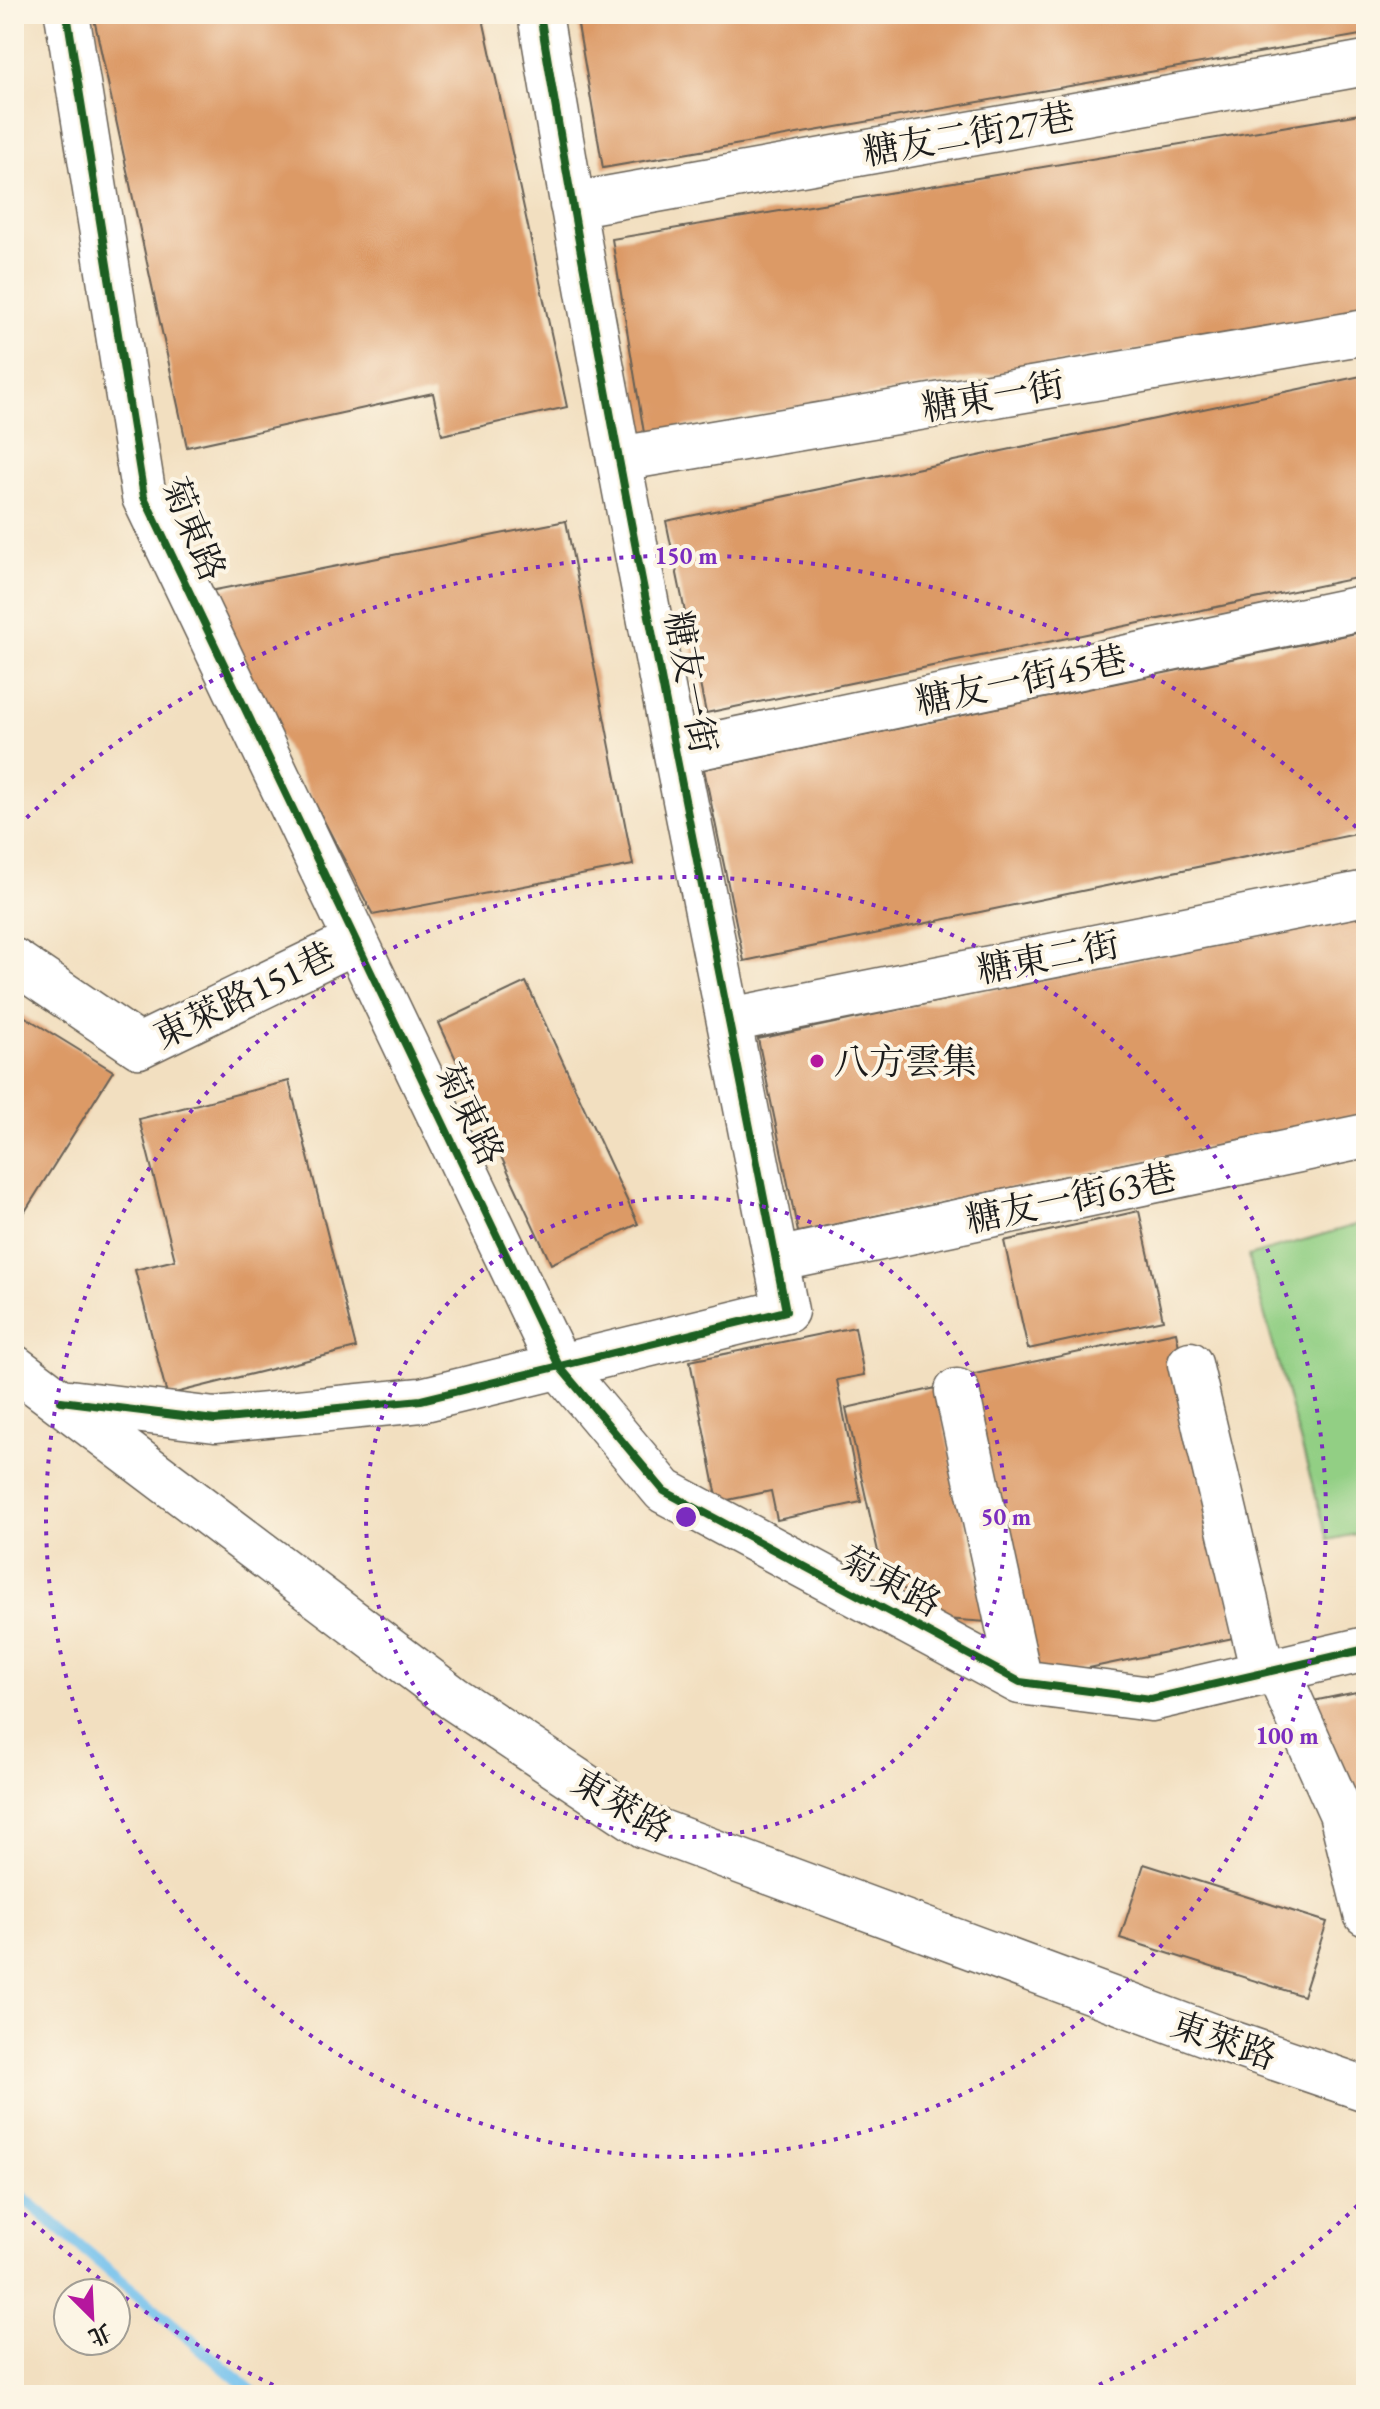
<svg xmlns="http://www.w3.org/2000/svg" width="1380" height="2409" font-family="'EB Garamond','Noto Serif TC',serif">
	<rect width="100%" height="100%" fill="#fcf5e5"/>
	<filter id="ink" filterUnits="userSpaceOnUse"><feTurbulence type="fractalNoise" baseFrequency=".0125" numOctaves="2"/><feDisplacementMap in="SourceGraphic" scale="16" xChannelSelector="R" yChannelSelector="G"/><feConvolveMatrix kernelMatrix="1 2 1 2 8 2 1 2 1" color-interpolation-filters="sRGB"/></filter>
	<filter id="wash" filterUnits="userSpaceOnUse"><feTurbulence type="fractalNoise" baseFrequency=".006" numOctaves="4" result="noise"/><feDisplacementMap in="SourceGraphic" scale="32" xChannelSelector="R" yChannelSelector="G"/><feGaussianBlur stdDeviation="1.8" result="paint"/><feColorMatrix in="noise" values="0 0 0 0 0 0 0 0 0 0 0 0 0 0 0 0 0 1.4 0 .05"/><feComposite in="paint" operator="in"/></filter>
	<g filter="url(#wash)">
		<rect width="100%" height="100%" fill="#f2dfc0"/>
		<!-- green -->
		<path fill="#92cf84" stroke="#577650" stroke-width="2" d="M 1366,1222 L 1366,1532 L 1328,1540 L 1248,1256 Z"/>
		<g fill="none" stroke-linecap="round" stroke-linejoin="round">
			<!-- stream -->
			<path stroke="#73c1ed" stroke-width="12" d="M 14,2190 L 256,2395"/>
		</g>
		<g id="blocks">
			<!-- building -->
			<path fill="#dc9a66" d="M 93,14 L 482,14 L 567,407 L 442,435 L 433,393 L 187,447 Z
				M 576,14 L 1366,14 L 1366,34 L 603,168 Z
				M 1366,113 L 1366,312 L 644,433 L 612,239 Z
				M 1366,375 L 1366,576 L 706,713 L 666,521 Z
				M 566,521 L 633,865 L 373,915 L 205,592 Z
				M 1366,631 L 1366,832 L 744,961 L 704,769 Z
				M 1366,912 L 1366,1114 L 798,1232 L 758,1039 Z
				M 526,982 L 638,1224 L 551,1264 L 439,1023 Z
				M 14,1010 L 113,1071 L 24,1213 L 14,1206 Z
				M 289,1081 L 356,1348 L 167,1395 L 135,1270 L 175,1260 L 139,1119 Z
				M 1139,1211 L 1163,1320 L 1028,1349 L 1004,1241 Z
				M 855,1327 L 864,1375 L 837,1380 L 861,1502 L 777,1520 L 771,1491 L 718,1502 L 690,1361 Z
				M 1176,1332 L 1238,1637 L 1031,1680 L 970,1375 Z
				M 936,1388 L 987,1622 L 945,1619 L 883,1574 L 846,1408 Z
				M 1366,1690 L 1366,1849 L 1313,1701 Z
				M 1144,1864 L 1327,1922 L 1303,1996 L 1120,1938 Z"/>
		</g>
	</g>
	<g filter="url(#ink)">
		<use href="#blocks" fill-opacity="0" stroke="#676055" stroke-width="2"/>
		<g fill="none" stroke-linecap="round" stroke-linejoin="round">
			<!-- minor casing -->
			<g stroke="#676055" stroke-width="47">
				<path id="minor" d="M 67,14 L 144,497 L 559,1366 L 664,1491 L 1020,1682 L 1151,1699 L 1366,1649
					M 572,205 L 1366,63
					M 619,459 L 1366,332
					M 676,752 L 1366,607
					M 14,961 L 139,1046 L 356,941
					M 730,1020 L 1366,893
					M 776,1260 L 1366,1136
					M 1190,1364 L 1263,1673
					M 14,1367 L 453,1698 L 645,1826 L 1217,2038 L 1366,2089
					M 957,1391 L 1020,1682
					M 61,1401 L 215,1420 L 421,1400 L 786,1311 C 702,879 611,448 540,14
					M 1277,1670 L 1341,1813 L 1366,1914"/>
			</g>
			<!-- minor -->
			<use href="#minor" stroke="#fff" stroke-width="44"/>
			<!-- cycleway casing -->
			<g stroke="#fcf5e5" stroke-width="13">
				<path id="cycleway" d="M 67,14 L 144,497 L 559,1366 L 664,1491 L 1020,1682 L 1151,1699 L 1366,1649
					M 61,1401 L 215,1420 L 421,1400 L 786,1311 C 702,879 611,448 540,14"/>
			</g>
			<!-- cycleway -->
			<use href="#cycleway" stroke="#1b5e20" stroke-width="8"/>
		</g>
	</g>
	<!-- distance rings -->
	<g fill="none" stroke="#7b2cbf" stroke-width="4" stroke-dasharray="4 8">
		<circle cx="686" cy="1517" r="320"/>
		<circle cx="686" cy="1517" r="640"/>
		<path d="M1366 2197A961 961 0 0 1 1077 2395M295 2395A961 961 0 0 1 18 2208M18 826A961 961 0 0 1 1366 837"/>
	</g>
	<!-- markers -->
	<circle fill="#b5179e" stroke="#fcf5e5" stroke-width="3" cx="817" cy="1061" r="8"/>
	<g text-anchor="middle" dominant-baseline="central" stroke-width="8" stroke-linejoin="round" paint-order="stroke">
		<!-- street labels -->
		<g font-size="36" fill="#1c1c1c" stroke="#fcf5e5">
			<text transform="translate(969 134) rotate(-10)">糖友二街27巷</text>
			<text transform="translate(993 396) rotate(-10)">糖東一街</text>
			<text transform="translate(194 529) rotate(67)">菊東路</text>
			<text transform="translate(1021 680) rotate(-12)">糖友一街45巷</text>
			<text transform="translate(691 682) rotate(79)">糖友一街</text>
			<text transform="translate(1048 957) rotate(-11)">糖東二街</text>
			<text transform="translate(244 995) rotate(-26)">東萊路151巷</text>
			<text transform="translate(470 1114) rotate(64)">菊東路</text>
			<text transform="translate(1071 1198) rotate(-12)">糖友一街63巷</text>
			<text transform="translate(891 1581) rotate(28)">菊東路</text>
			<text transform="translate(622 1805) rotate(30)">東萊路</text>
			<text transform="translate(1224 2040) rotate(19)">東萊路</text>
		</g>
		<!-- poi labels -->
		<g font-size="36" fill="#1c1c1c" stroke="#fcf5e5" text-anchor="start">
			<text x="833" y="1061">八方雲集</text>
		</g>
	</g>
	<circle cx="686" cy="1517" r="12" fill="#7b2cbf" stroke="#fcf5e5" stroke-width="4"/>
	<g font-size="24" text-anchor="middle" font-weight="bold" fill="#7b2cbf" stroke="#fcf5e5" stroke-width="8" stroke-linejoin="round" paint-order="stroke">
		<text x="686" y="564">150 m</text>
		<text x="1006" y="1525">50 m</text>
		<text x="1287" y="1744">100 m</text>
	</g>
	<!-- margin -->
	<rect width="1380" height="2409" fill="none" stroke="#fcf5e5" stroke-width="48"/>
	<!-- north arrow -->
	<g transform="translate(92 2317) rotate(156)"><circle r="38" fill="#fcf5e5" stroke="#a29e95" stroke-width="2"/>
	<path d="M0-6L14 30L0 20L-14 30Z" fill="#b5179e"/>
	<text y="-12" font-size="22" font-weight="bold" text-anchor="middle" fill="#1c1c1c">北</text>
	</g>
</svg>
